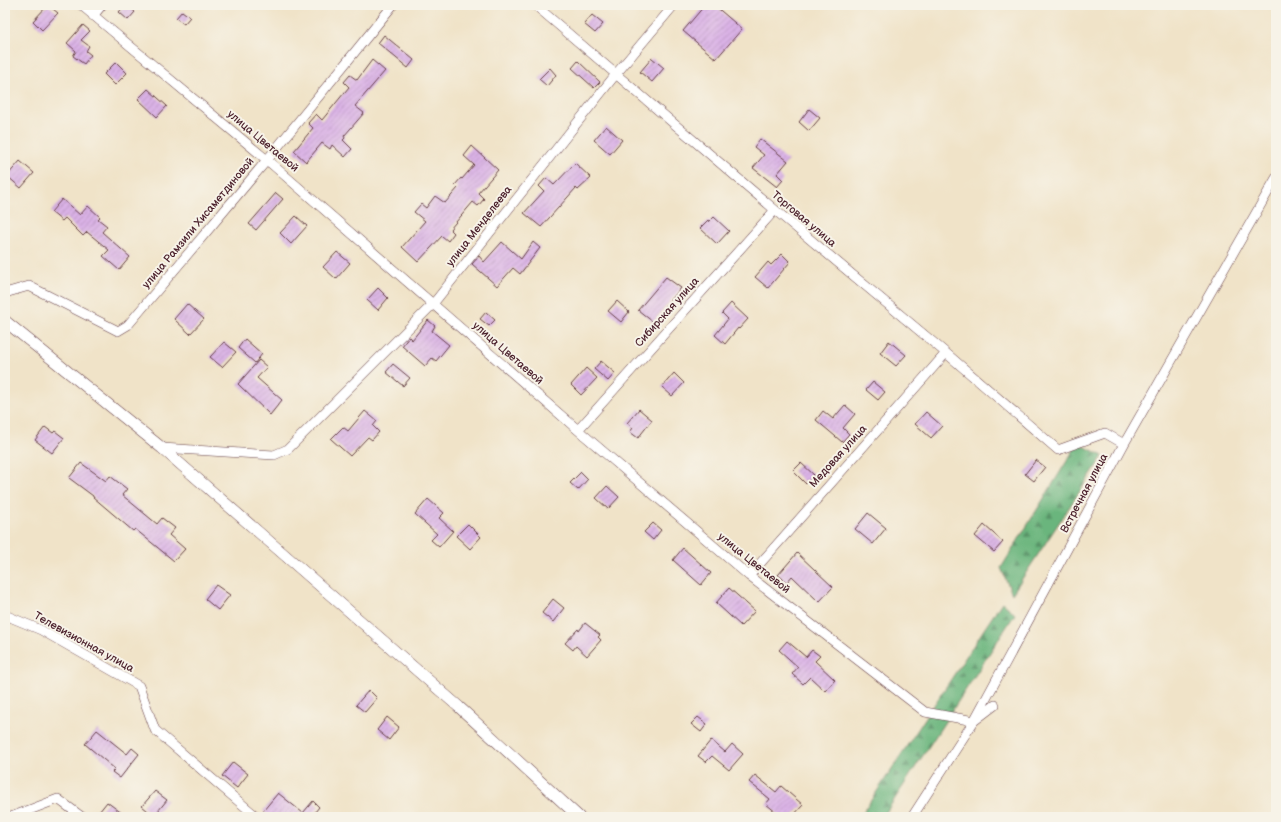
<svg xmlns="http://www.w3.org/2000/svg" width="1281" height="822" font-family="'Balsamiq Sans',sans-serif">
	<defs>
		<pattern id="forest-firs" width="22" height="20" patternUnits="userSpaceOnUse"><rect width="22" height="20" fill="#6ab57d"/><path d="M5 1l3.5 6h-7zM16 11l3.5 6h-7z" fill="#599367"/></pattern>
		<pattern id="building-hatch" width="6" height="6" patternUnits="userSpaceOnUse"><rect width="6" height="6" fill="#dab2e6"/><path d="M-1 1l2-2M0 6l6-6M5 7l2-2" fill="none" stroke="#b390bb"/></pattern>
	</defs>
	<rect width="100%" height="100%" fill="#f7f3e8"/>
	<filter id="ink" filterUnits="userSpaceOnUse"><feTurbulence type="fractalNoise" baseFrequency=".025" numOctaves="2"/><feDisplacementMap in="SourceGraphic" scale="8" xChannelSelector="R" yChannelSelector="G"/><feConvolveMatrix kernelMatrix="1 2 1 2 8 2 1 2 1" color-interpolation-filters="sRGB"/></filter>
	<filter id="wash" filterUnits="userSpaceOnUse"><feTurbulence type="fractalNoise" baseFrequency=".012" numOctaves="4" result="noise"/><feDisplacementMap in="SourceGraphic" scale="16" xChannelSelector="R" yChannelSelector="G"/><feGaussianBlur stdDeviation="0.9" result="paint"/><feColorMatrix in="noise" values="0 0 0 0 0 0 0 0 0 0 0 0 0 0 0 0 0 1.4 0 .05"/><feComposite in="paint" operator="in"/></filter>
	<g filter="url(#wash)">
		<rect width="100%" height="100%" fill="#f0e3c8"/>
		<!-- forest -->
		<path fill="url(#forest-firs)" stroke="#5a6a54" d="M 1078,443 L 1103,456 L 1012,594 L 1001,568 Z
			M 1002,602 L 1015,614 L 883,817 L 860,817 Z"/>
		<g id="blocks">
			<!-- building -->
			<path fill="url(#building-hatch)" d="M 48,5 L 58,13 L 42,30 L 33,21 Z
				M 125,5 L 127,5 L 135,12 L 128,20 L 119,12 Z
				M 705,5 L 714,5 L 742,29 L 716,59 L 683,31 Z
				M 182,11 L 190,17 L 184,24 L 176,18 Z
				M 592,15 L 603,24 L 595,33 L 584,24 Z
				M 83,25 L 90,31 L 81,40 L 89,46 L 86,51 L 91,55 L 84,64 L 73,56 L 76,51 L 67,43 Z
				M 384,35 L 414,60 L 408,68 L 378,43 Z
				M 652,58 L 664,68 L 652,82 L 640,72 Z
				M 372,60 L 385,71 L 355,106 L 364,113 L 344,136 L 345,138 L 343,140 L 352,149 L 345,157 L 332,145 L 330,149 L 322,143 L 306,162 L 294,151 L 313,128 L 308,123 L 316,114 L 322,120 L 349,87 L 344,82 L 350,75 L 357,80 Z
				M 578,61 L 600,82 L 594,88 L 572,68 Z
				M 116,62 L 127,73 L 115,85 L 104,74 Z
				M 550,68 L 556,75 L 547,86 L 539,79 Z
				M 148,89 L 167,106 L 157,117 L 138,99 Z
				M 809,109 L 820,118 L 809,131 L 799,122 Z
				M 606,126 L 622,140 L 610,154 L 594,140 Z
				M 760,139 L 788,161 L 777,174 L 783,180 L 777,187 L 753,168 L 764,155 L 754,147 Z
				M 472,146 L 498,170 L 478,193 L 484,199 L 478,206 L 473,202 L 450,229 L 454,233 L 448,241 L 442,236 L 418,262 L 402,247 L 425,221 L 414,212 L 421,204 L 426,208 L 435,196 L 445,203 L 458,188 L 455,185 L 461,178 L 462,179 L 474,165 L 464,156 Z
				M 20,161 L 34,173 L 21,188 L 7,176 Z
				M 575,163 L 591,178 L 578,190 L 576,188 L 541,227 L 524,213 L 544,191 L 539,186 L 546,178 L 554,185 Z
				M 276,193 L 283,199 L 256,230 L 249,224 Z
				M 62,199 L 80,215 L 88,206 L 100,217 L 98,219 L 107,226 L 102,232 L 130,257 L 119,270 L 103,256 L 109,250 L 87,232 L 83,236 L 65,218 L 62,221 L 51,212 Z
				M 296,216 L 307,226 L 291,244 L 280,233 Z
				M 714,217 L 729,231 L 717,244 L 700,228 L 708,220 L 709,222 Z
				M 502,242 L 521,259 L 533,242 L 540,248 L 520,274 L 513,268 L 497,286 L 472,264 L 479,256 L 484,262 Z
				M 337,252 L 350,263 L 336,279 L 323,267 Z
				M 782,254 L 790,262 L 768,288 L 755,277 L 768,262 L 771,265 Z
				M 666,277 L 681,288 L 653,322 L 638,310 Z
				M 378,288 L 388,298 L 378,310 L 367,300 Z
				M 617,301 L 629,312 L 621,322 L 608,311 Z
				M 731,303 L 748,319 L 739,329 L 738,328 L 725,344 L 715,335 L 728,319 L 722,313 Z
				M 187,304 L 204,319 L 190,334 L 174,319 Z
				M 486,312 L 495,320 L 489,326 L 480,319 Z
				M 428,320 L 435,326 L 432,331 L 449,345 L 436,361 L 432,358 L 425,366 L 402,346 L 409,337 L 412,340 Z
				M 245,339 L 262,354 L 255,363 L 238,348 Z
				M 889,341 L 906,355 L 896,366 L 880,353 Z
				M 224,342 L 236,352 L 222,367 L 210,357 Z
				M 259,360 L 267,367 L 257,378 L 282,400 L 270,415 L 238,384 Z
				M 601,361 L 615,373 L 608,381 L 594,369 Z
				M 393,364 L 410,378 L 403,386 L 386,372 Z
				M 586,368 L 597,378 L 581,395 L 571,385 Z
				M 674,373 L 684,383 L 672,396 L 662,387 Z
				M 873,382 L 885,392 L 878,400 L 866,390 Z
				M 845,405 L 855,414 L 843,428 L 849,434 L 842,442 L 816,420 L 823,411 L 833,419 Z
				M 639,409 L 652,420 L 638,438 L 630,432 L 633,428 L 627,423 Z
				M 365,411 L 377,421 L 373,426 L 379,432 L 372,440 L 368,437 L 350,456 L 331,439 L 343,427 L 348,431 Z
				M 926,412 L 942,426 L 931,438 L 915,424 Z
				M 45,427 L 53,433 L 55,431 L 64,438 L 52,453 L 35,440 Z
				M 1036,460 L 1045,467 L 1034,481 L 1025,474 Z
				M 81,463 L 106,481 L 110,476 L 127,489 L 122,495 L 157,524 L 162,518 L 175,528 L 169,535 L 185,549 L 174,561 L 135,529 L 133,531 L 93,497 L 93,496 L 69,478 Z
				M 801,463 L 814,475 L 806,484 L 793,471 Z
				M 581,472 L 588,479 L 578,490 L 570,483 Z
				M 607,486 L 619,497 L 608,509 L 596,498 Z
				M 428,499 L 444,513 L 439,518 L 453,531 L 439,547 L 431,540 L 437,534 L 415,514 Z
				M 868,513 L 886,528 L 873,544 L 855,529 Z
				M 653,523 L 661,530 L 653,540 L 644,532 Z
				M 468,524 L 481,537 L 470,549 L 456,536 Z
				M 984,525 L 1003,542 L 994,552 L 975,536 Z
				M 683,548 L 711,573 L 701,585 L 673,560 Z
				M 797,553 L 833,587 L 819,602 L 792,576 L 787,582 L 778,575 Z
				M 216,585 L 230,595 L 218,610 L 205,599 Z
				M 729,588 L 755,611 L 741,626 L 716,603 Z
				M 553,599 L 564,608 L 553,622 L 542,613 Z
				M 585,623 L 600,635 L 598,637 L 601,640 L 587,656 L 576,646 L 573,650 L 565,643 L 578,629 L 579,631 Z
				M 787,641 L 806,657 L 812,650 L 820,656 L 815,661 L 835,680 L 825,691 L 810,677 L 803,684 L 792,674 L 798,667 L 779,650 Z
				M 369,690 L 377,698 L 365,712 L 356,705 Z
				M 387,717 L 399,727 L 389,740 L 377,730 Z
				M 698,717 L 707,724 L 701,732 L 691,724 Z
				M 97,730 L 127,754 L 132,748 L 139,754 L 120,778 L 112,772 L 115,769 L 85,744 Z
				M 711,740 L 725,752 L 732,744 L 743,754 L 729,770 L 712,756 L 706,762 L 698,756 Z
				M 233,762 L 248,774 L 237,788 L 222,776 Z
				M 755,775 L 776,792 L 781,786 L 803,805 L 792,817 L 782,817 L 766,804 L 770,799 L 749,782 Z
				M 155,791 L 167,800 L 154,816 L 142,806 Z
				M 278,793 L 303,813 L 313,801 L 319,807 L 311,817 L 271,817 L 263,811 Z
				M 107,802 L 127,817 L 95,817 Z"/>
		</g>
	</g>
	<g filter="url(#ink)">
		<use href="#blocks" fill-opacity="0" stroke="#633c43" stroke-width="1"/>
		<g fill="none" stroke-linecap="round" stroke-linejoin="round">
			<!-- minor casing -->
			<g stroke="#633c43" stroke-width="10">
				<path id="minor" d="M 81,5 L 267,160 L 578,430 L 749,576 L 925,712 L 974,721 L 995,705
					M 535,5 L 775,210 L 946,353 L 1058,450 L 1105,433 L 1124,444
					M 93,16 L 102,5
					M 5,293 L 29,286 L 118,331 L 128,325 L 267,160 L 393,5
					M 578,430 L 775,210
					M 162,448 L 274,455 L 288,449 L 433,304 L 616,74 L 674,5
					M 749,576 L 946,353
					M 5,615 L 41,630 L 139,686 L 155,730 L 257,817
					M 11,817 L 58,799 L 82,817
					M 912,817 L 974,721 L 1124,444 L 1276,178"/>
			</g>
			<!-- tertiary casing -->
			<g stroke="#633c43" stroke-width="12">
				<path id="tertiary" d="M 5,321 L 162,448 L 459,707 L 579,817"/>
			</g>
			<!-- minor -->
			<use href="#minor" stroke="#fff" stroke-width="9"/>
			<!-- tertiary -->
			<use href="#tertiary" stroke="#fff" stroke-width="11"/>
		</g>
	</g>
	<g text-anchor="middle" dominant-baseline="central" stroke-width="4" stroke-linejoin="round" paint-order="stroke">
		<!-- street labels -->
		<g font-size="11" fill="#4a1f2b" stroke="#f7f3e8">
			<text transform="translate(263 141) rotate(40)">улица Цветаевой</text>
			<text transform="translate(804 219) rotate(40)">Торговая улица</text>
			<text transform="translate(198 223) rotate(-50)">улица Рамзили Хисаметдиновой</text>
			<text transform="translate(479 226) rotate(-52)">улица Менделеева</text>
			<text transform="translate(667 312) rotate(-48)">Сибирская улица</text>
			<text transform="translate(508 353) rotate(41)">улица Цветаевой</text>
			<text transform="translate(838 456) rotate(-48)">Медовая улица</text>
			<text transform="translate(1084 493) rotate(-62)">Встречная улица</text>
			<text transform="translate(754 563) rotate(39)">улица Цветаевой</text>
			<text transform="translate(84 642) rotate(29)">Телевизионная улица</text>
		</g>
	</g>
	<!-- margin -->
	<rect width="1281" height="822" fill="none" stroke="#f7f3e8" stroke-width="20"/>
</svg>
